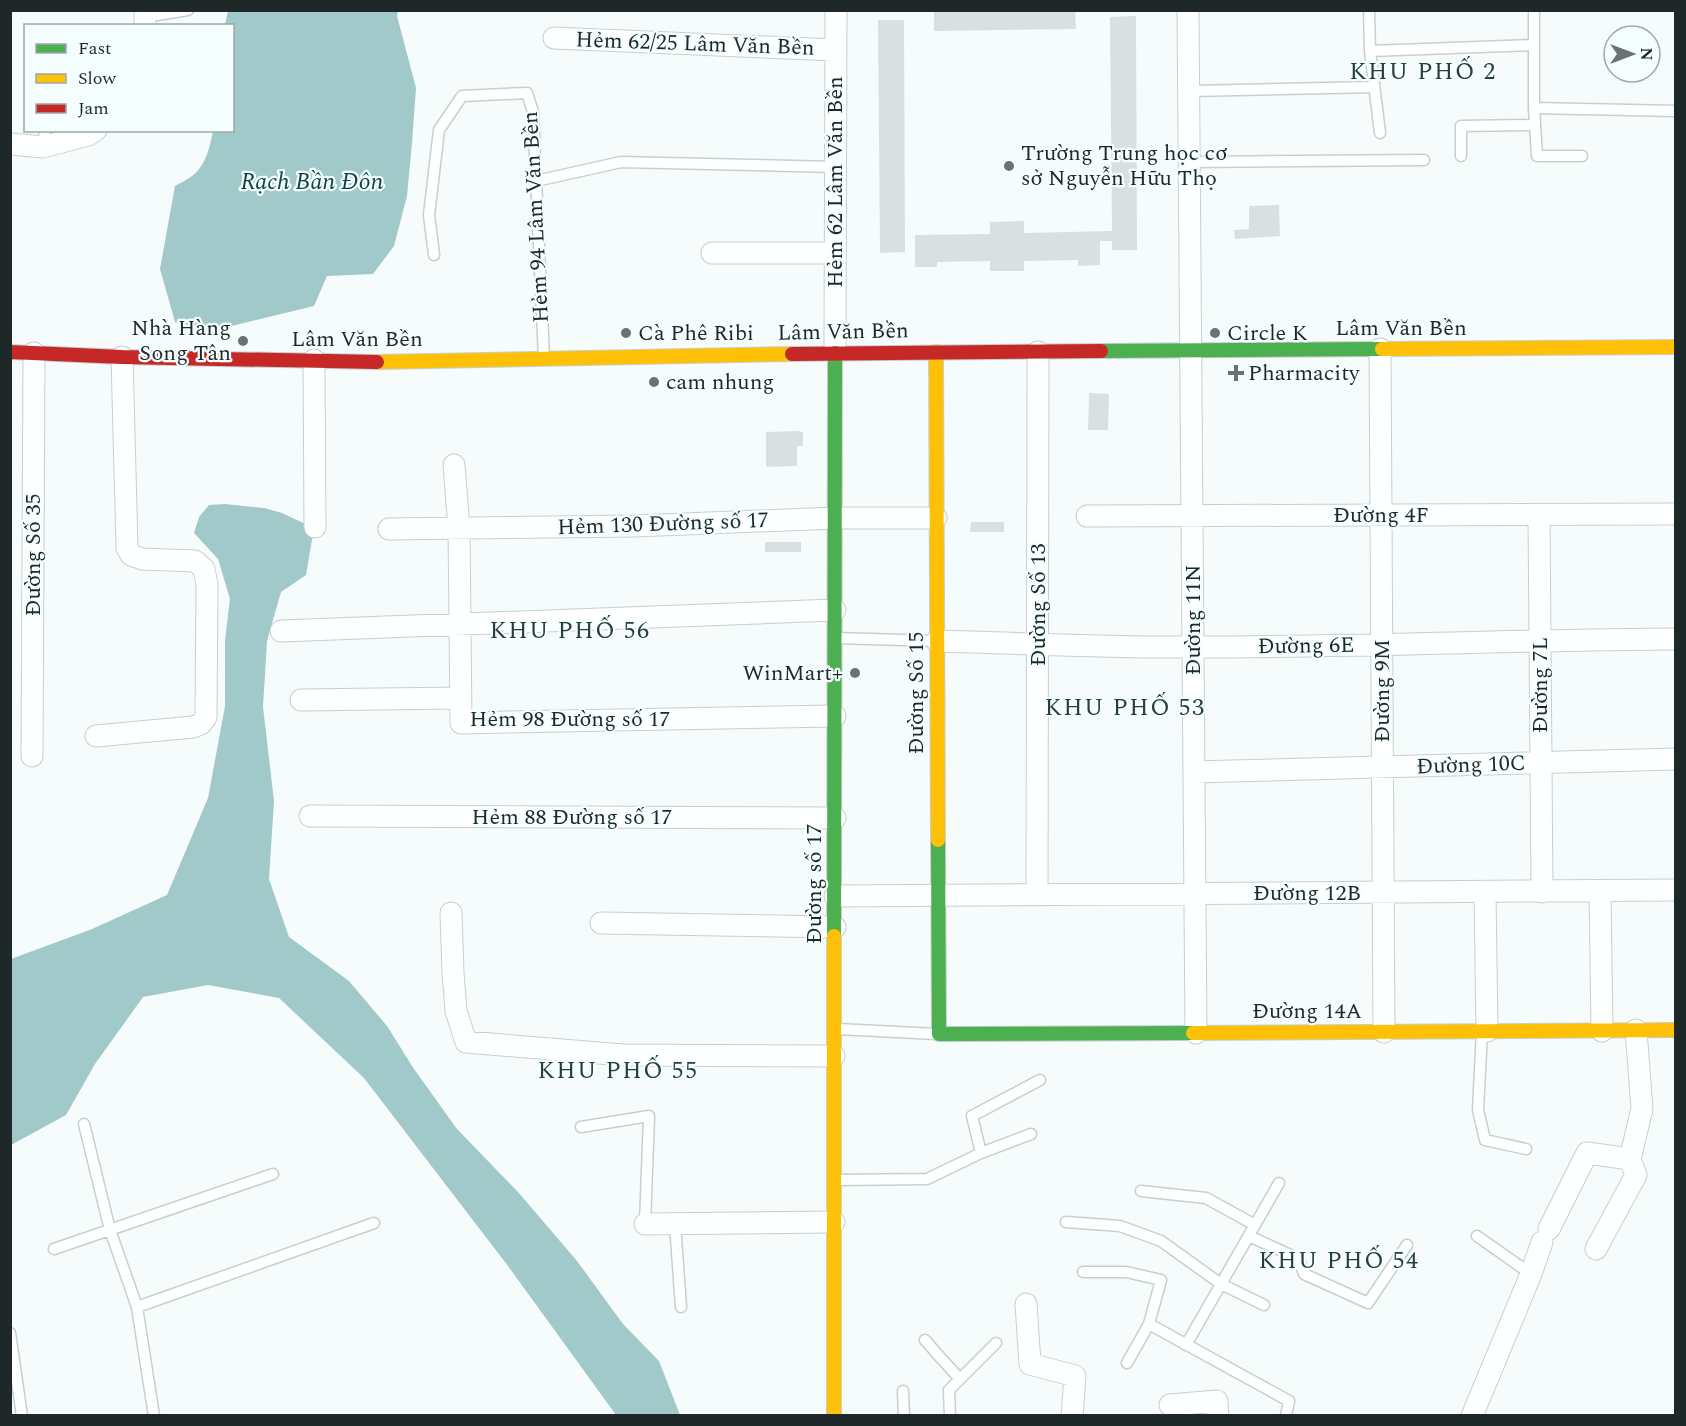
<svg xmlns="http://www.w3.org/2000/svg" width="1686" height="1426" font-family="Spectral,serif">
	<rect width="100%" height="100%" fill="#f6fcfc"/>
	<!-- water -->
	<path fill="#a1c9ca" d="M 228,11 L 398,11 L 397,16 L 416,88 L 412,143 L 407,196 L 394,246 L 373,274 L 327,276 L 314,306 L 211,331 L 175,322 L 160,269 L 175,186 C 180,183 187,180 192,176 C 206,166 210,146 213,131 L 232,130 L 232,26 L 225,25 Z
		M 225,504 L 264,508 L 282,513 L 314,528 L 306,575 L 281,592 L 267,641 L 263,707 L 274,801 L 269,879 L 289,937 L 349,981 L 387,1026 L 414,1069 L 457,1129 L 518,1192 L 577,1261 L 623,1324 L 659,1361 L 680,1415 L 616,1415 L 508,1266 L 364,1078 L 279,998 L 208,985 L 143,997 L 95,1064 L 66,1115 L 11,1145 L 11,959 L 92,929 L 167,895 L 208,798 L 225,706 L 225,640 L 230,599 L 218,559 L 194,533 L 199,517 L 209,505 Z"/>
	<!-- building -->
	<path fill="#d9e0e1" d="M 934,10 L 1075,10 L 1076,29 L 934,31 Z
		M 1136,16 L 1137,250 L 1112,250 L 1112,241 L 1100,241 L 1100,265 L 1078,266 L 1078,260 L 1024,261 L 1024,271 L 990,271 L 990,261 L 937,262 L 937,267 L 915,267 L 915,235 L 990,234 L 990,222 L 1024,221 L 1024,233 L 1112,231 L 1110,17 Z
		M 878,20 L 904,20 L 905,252 L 880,253 Z
		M 1279,205 L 1280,236 L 1235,239 L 1234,230 L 1249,229 L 1249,206 Z
		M 1089,393 L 1109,394 L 1108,430 L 1088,430 Z
		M 797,431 L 803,432 L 803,446 L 797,446 L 797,466 L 766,467 L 766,432 Z
		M 971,522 L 1004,522 L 1004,532 L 970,532 Z
		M 765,542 L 801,542 L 801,552 L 765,552 Z"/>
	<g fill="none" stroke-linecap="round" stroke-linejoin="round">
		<!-- lane casing -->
		<g stroke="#c7cfcf" stroke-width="13">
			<path id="lane" d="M 1369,10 L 1370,51 L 1380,133
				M 1534,10 L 1534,108 L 1537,156 L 1582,156
				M 145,17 L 188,10
				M 1370,51 L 1534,45
				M 1189,91 L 1374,87
				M 1534,108 L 1676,111
				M 43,147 L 45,130
				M 1461,156 L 1461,126 L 1535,125
				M 1190,162 L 1424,160
				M 536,181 L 621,162 L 835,167
				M 434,255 L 429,215 L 439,130 L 462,96 L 527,93 L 533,112 L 544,358
				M 835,638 L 937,641
				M 838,1029 L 936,1034
				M 1482,1031 L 1478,1110 L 1485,1140 L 1526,1149
				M 84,1124 L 110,1230 L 137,1307 L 154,1416
				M 581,1127 L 649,1116 L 645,1224
				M 981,1153 L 972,1116 L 1040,1080
				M 837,1180 L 927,1179 L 981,1153 L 1031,1134
				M 1141,1191 L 1206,1198 L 1255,1225
				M 1066,1222 L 1120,1226 L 1161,1241 L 1221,1284 L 1264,1305
				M 675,1224 L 681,1307
				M 1249,1236 L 1299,1259 L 1304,1274 L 1368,1303 L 1407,1245
				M 1477,1236 L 1531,1274
				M 54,1249 L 273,1174
				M 1083,1272 L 1126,1272 L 1161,1280 L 1149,1324 L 1127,1363
				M 137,1307 L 374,1223
				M 1149,1324 L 1289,1401 L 1286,1416
				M 10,1333 L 22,1416
				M 925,1340 L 939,1356 L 960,1379
				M 1186,1345 L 1279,1183
				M 903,1391 L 904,1416
				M 950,1416 L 949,1390 L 996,1343"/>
		</g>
		<!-- street casing -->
		<g stroke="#c7cfcf" stroke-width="23">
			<path id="street" d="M 1188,10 L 1196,1033
				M 145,26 L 145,10
				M 554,38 L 835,50
				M 10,144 L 43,147 L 88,135 L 96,130
				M 712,253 L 835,253
				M 1380,349 L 1384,1032
				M 835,353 L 836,10
				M 314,360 L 315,527
				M 454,465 L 459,528 L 461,723 L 835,716
				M 1539,515 L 1542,892
				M 1087,516 L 1676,514
				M 389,529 L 635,526 L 835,518 L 936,518
				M 281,631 L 835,610
				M 937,641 C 1023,643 1109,648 1195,647 C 1355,647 1515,640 1676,639
				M 301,700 L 460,698
				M 96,736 L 193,727 L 201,724 L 206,717 L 207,585 L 204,569 L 195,561 L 142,559 L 131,555 L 127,548 L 122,357
				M 32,756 L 34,353
				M 1194,772 L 1676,759
				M 310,816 L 835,818
				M 1600,891 L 1602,1031
				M 1485,892 L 1487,1031
				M 1037,895 L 1038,352
				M 835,896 L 1676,890
				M 451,913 L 453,973 L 456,1011 L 466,1042 L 623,1055 L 834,1056
				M 601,923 L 835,927
				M 645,1224 L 834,1222
				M 1549,1229 L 1587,1153 L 1630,1159 L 1642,1109 L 1636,1030
				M 1596,1249 L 1636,1175 L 1630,1159
				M 1026,1304 L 1030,1364 L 1075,1376 L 1072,1416
				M 1170,1405 L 1217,1401 L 1218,1416
				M 1472,1416 L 1531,1274 L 1542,1242"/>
		</g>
		<!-- fast casing -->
		<g stroke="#c7cfcf" stroke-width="16">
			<path id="fast" d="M 1101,351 L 1382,349
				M 938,840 L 939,1034 L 1193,1033
				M 834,936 L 835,353"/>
		</g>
		<!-- slow casing -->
		<g stroke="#c7cfcf" stroke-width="16">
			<path id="slow" d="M 1382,349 L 1676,347
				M 936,352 L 938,840
				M 377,362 L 792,354
				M 1193,1033 L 1676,1030
				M 834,1416 L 834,936"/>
		</g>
		<!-- jam casing -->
		<g stroke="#c7cfcf" stroke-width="16">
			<path id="jam" d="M 10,352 L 122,357 L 377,362
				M 792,354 L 1101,351"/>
		</g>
		<!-- lane -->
		<use href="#lane" stroke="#feffff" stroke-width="10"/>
		<!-- street -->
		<use href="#street" stroke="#feffff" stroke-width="21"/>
		<!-- fast -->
		<use href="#fast" stroke="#4caf50" stroke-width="14"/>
		<!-- slow -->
		<use href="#slow" stroke="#ffc107" stroke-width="14"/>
		<!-- jam -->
		<use href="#jam" stroke="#c62828" stroke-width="14"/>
	</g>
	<!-- markers -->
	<g fill="#6a7273" stroke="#f4fefe" stroke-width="2">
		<circle cx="1009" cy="166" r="6"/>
		<circle cx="626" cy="333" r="6"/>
		<circle cx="1215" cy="333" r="6"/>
		<circle cx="243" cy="341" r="6"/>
		<path d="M1233 364h6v6h6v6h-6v6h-6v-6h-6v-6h6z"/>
		<circle cx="654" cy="382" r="6"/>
		<circle cx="855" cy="673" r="6"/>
	</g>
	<g text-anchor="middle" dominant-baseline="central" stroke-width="4.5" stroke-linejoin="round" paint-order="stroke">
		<!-- street labels -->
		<g font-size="22" fill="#1f2829" stroke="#f4fefe">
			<text transform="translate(695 44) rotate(2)">Hẻm 62/25 Lâm Văn Bền</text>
			<text transform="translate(835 182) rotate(-90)">Hẻm 62 Lâm Văn Bền</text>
			<text transform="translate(536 217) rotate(-93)">Hẻm 94 Lâm Văn Bền</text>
			<text x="1401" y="328">Lâm Văn Bền</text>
			<text transform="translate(843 332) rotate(-1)">Lâm Văn Bền</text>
			<text x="357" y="339">Lâm Văn Bền</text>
			<text x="1381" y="515">Đường 4F</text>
			<text transform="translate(663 524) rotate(-2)">Hẻm 130 Đường số 17</text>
			<text transform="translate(33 555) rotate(-90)">Đường Số 35</text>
			<text transform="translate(1038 605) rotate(-90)">Đường Số 13</text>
			<text transform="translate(1193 620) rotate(-90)">Đường 11N</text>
			<text transform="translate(1306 646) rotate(-1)">Đường 6E</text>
			<text transform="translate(1540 685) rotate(-90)">Đường 7L</text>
			<text transform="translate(1382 691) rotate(-90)">Đường 9M</text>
			<text transform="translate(916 693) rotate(-90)">Đường Số 15</text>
			<text x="570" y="719">Hẻm 98 Đường số 17</text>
			<text transform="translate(1471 765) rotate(-2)">Đường 10C</text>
			<text x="572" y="817">Hẻm 88 Đường số 17</text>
			<text transform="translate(814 884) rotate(-90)">Đường số 17</text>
			<text x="1307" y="893">Đường 12B</text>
			<text x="1307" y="1011">Đường 14A</text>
		</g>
		<!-- poi labels -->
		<g font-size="22" fill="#1f2829" stroke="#f4fefe" text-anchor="start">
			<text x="1021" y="153">Trường Trung học cơ<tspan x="1021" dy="25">sở Nguyễn Hữu Thọ</tspan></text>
			<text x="231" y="328" text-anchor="end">Nhà Hàng<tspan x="231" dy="25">Song Tân</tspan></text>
			<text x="638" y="333">Cà Phê Ribi</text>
			<text x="1227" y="333">Circle K</text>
			<text x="1248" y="373">Pharmacity</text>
			<text x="666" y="382">cam nhung</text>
			<text x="843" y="673" text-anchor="end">WinMart+</text>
		</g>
		<!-- neighbourhood labels -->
		<g font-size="24" letter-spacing="1.5" fill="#283d3d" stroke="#f4fefe">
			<text x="1423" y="72">KHU PHỐ 2</text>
			<text x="570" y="631">KHU PHỐ 56</text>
			<text x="1125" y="708">KHU PHỐ 53</text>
			<text x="618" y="1071">KHU PHỐ 55</text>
			<text x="1339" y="1261">KHU PHỐ 54</text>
		</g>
		<!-- water labels -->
		<g font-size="24" font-style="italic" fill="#104446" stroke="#f4fefe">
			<text x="312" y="182">Rạch Bần Đôn</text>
		</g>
	</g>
	<!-- border -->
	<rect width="1686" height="1426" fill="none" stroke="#1f2829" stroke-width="24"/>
	<!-- legend -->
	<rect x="24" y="24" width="210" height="108" fill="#f4fefe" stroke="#9fa8a9" stroke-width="1.5"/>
	<rect x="36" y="44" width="30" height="9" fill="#4caf50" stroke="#9fa8a9" stroke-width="1.5"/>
	<text x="78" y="54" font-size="18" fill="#1f2829">Fast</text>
	<rect x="36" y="74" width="30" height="9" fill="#ffc107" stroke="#9fa8a9" stroke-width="1.5"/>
	<text x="78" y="84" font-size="18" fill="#1f2829">Slow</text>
	<rect x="36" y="104" width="30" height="9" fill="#c62828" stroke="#9fa8a9" stroke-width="1.5"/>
	<text x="78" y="114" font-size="18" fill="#1f2829">Jam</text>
	<!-- north arrow -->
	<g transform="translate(1632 54) rotate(90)"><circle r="28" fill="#f4fefe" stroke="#9fa8a9" stroke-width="1.5"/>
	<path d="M0-4.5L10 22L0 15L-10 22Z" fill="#6a7273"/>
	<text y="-9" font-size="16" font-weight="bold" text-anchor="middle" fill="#1f2829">N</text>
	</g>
</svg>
